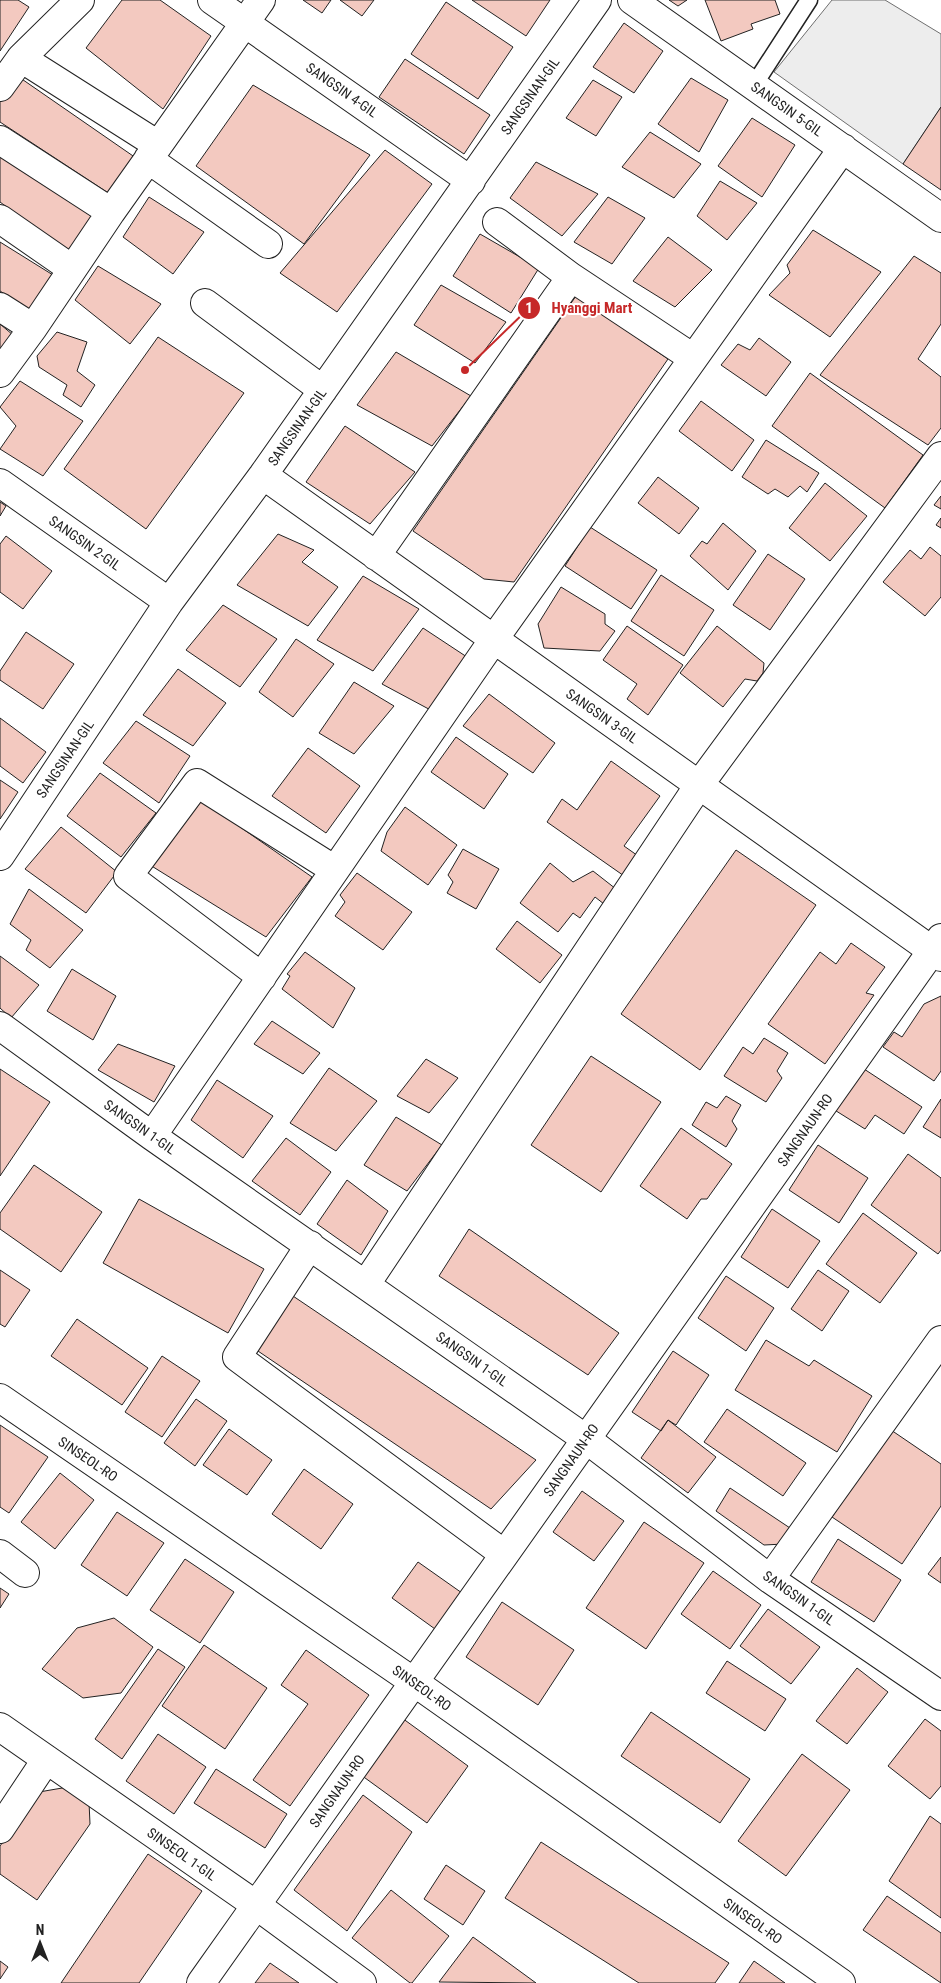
<svg xmlns="http://www.w3.org/2000/svg" width="941" height="1983" font-family="'Roboto Condensed',sans-serif">
	<rect width="100%" height="100%" fill="#fff"/>
	<!-- parking -->
	<path fill="#ededed" stroke="#6f6f6f" d="M 832,0 L 885,0 L 941,34 L 941,107 L 903,164 L 774,72 Z"/>
	<!-- building -->
	<path fill="#f3c9c0" stroke="#222" d="M 0,0 L 18,0 L 29,7 L 0,51 Z
		M 122,0 L 160,0 L 211,36 L 163,109 L 86,48 Z
		M 303,0 L 331,0 L 322,13 Z
		M 340,0 L 374,0 L 362,16 Z
		M 472,0 L 550,0 L 526,36 Z
		M 669,0 L 687,0 L 678,6 Z
		M 705,0 L 775,0 L 780,14 L 751,24 L 753,29 L 721,41 Z
		M 446,2 L 513,47 L 478,99 L 411,54 Z
		M 624,23 L 663,51 L 634,93 L 593,67 Z
		M 405,59 L 490,115 L 464,154 L 379,97 Z
		M 16,75 L 136,158 L 113,196 L 0,122 L 0,97 Z
		M 691,78 L 728,100 L 699,152 L 658,124 Z
		M 593,80 L 622,97 L 596,136 L 566,118 Z
		M 253,85 L 370,155 L 304,244 L 196,166 Z
		M 941,107 L 941,190 L 903,164 Z
		M 752,118 L 795,145 L 762,197 L 718,166 Z
		M 650,132 L 701,164 L 674,198 L 622,167 Z
		M 385,150 L 432,184 L 337,312 L 280,273 Z
		M 0,154 L 93,217 L 70,254 L 0,202 Z
		M 536,162 L 598,194 L 562,236 L 510,198 Z
		M 720,181 L 757,203 L 727,240 L 697,216 Z
		M 149,197 L 204,232 L 173,274 L 123,237 Z
		M 608,197 L 645,218 L 612,264 L 574,242 Z
		M 813,230 L 881,272 L 830,337 L 769,295 L 790,273 L 787,265 Z
		M 480,234 L 539,268 L 511,313 L 453,276 Z
		M 668,237 L 712,270 L 675,307 L 633,281 Z
		M 0,242 L 53,275 L 32,311 L 0,291 Z
		M 914,256 L 941,273 L 941,324 L 918,359 L 941,377 L 941,428 L 928,445 L 820,375 Z
		M 98,266 L 161,304 L 130,344 L 75,300 Z
		M 441,285 L 506,322 L 475,363 L 414,325 Z
		M 576,296 L 668,359 L 514,582 L 484,579 L 413,531 Z
		M 0,324 L 13,335 L 0,355 Z
		M 57,332 L 87,342 L 77,371 L 95,385 L 81,407 L 63,395 L 67,385 L 39,367 L 37,356 Z
		M 158,337 L 244,393 L 146,529 L 64,469 Z
		M 759,338 L 791,362 L 766,396 L 721,365 L 738,344 L 750,350 Z
		M 396,352 L 471,396 L 432,446 L 357,405 Z
		M 810,373 L 923,455 L 885,508 L 772,426 Z
		M 20,381 L 83,421 L 43,476 L 0,449 L 16,426 L 0,407 Z
		M 701,401 L 754,440 L 732,471 L 679,431 Z
		M 345,426 L 415,472 L 370,524 L 306,482 Z
		M 766,440 L 819,473 L 807,492 L 800,486 L 788,497 L 775,489 L 768,494 L 742,477 Z
		M 658,477 L 699,508 L 679,534 L 638,503 Z
		M 825,483 L 867,516 L 830,561 L 789,528 Z
		M 941,496 L 941,509 L 934,505 Z
		M 0,502 L 6,506 L 0,516 Z
		M 941,518 L 941,528 L 936,525 Z
		M 723,523 L 756,551 L 728,590 L 690,556 L 702,541 L 707,544 Z
		M 590,527 L 657,570 L 631,609 L 565,566 Z
		M 278,534 L 314,550 L 302,562 L 338,587 L 308,626 L 237,585 Z
		M 6,536 L 52,571 L 23,609 L 0,592 L 0,544 Z
		M 930,547 L 941,556 L 941,597 L 925,616 L 883,582 L 910,550 L 921,559 Z
		M 768,554 L 805,579 L 770,630 L 733,605 Z
		M 661,575 L 714,610 L 684,656 L 631,621 Z
		M 363,576 L 419,609 L 373,671 L 317,640 Z
		M 561,587 L 605,614 L 605,624 L 615,631 L 600,651 L 544,648 L 538,624 Z
		M 223,605 L 277,639 L 240,687 L 186,650 Z
		M 627,626 L 683,665 L 648,715 L 627,699 L 637,684 L 603,660 Z
		M 717,626 L 764,663 L 763,673 L 757,681 L 745,679 L 723,707 L 680,673 Z
		M 423,628 L 473,661 L 438,714 L 382,684 Z
		M 26,632 L 74,664 L 43,709 L 0,680 L 0,671 Z
		M 296,639 L 334,664 L 293,717 L 259,692 Z
		M 178,669 L 226,703 L 193,746 L 143,715 Z
		M 354,682 L 394,706 L 354,754 L 319,733 Z
		M 489,694 L 555,743 L 533,773 L 463,726 Z
		M 0,718 L 46,752 L 23,783 L 0,766 Z
		M 136,721 L 190,756 L 159,803 L 103,763 Z
		M 456,737 L 508,774 L 484,809 L 431,772 Z
		M 308,748 L 360,786 L 326,833 L 272,796 Z
		M 611,761 L 660,796 L 624,846 L 641,858 L 627,878 L 547,822 L 562,799 L 577,810 Z
		M 100,773 L 156,813 L 121,857 L 67,816 Z
		M 0,780 L 18,792 L 0,819 Z
		M 197,797 L 312,877 L 266,937 L 150,865 Z
		M 405,807 L 457,845 L 428,885 L 381,851 L 387,832 Z
		M 61,827 L 117,872 L 86,913 L 25,869 Z
		M 463,849 L 499,869 L 476,909 L 447,893 L 453,882 L 448,875 Z
		M 736,850 L 816,905 L 700,1070 L 621,1014 Z
		M 550,863 L 573,882 L 593,871 L 616,889 L 604,904 L 595,897 L 580,918 L 573,913 L 558,932 L 520,903 Z
		M 357,873 L 412,912 L 383,950 L 335,916 L 345,902 L 340,895 Z
		M 29,889 L 83,930 L 50,968 L 26,950 L 31,940 L 10,924 Z
		M 517,921 L 562,955 L 540,983 L 496,949 Z
		M 851,943 L 885,967 L 866,993 L 874,995 L 825,1064 L 768,1024 L 820,952 L 836,964 Z
		M 305,952 L 355,988 L 333,1028 L 282,989 L 290,976 L 287,974 Z
		M 0,956 L 39,985 L 11,1018 L 0,1008 Z
		M 72,969 L 116,996 L 93,1040 L 47,1011 Z
		M 941,996 L 941,1071 L 934,1081 L 883,1047 L 894,1032 L 902,1037 L 924,1004 Z
		M 272,1021 L 320,1053 L 303,1074 L 254,1044 Z
		M 764,1038 L 788,1053 L 777,1071 L 782,1078 L 766,1102 L 724,1076 L 743,1047 L 753,1054 Z
		M 118,1044 L 175,1066 L 154,1102 L 98,1070 Z
		M 591,1056 L 661,1102 L 601,1192 L 531,1145 Z
		M 426,1059 L 458,1078 L 429,1113 L 397,1096 Z
		M 861,1067 L 922,1107 L 904,1134 L 875,1115 L 865,1129 L 833,1109 Z
		M 329,1068 L 377,1101 L 336,1151 L 290,1123 Z
		M 0,1069 L 50,1102 L 0,1176 Z
		M 217,1080 L 273,1116 L 243,1158 L 191,1120 Z
		M 726,1096 L 741,1105 L 732,1121 L 737,1129 L 726,1147 L 692,1125 L 706,1102 L 717,1108 Z
		M 941,1099 L 941,1138 L 923,1127 Z
		M 396,1117 L 442,1145 L 407,1191 L 364,1165 Z
		M 681,1128 L 732,1164 L 707,1199 L 701,1199 L 687,1219 L 640,1186 Z
		M 286,1138 L 331,1172 L 300,1215 L 252,1181 Z
		M 818,1145 L 868,1178 L 839,1223 L 789,1190 Z
		M 908,1154 L 941,1178 L 941,1250 L 938,1254 L 871,1205 Z
		M 34,1165 L 102,1212 L 61,1272 L 0,1229 L 0,1213 Z
		M 347,1180 L 388,1211 L 361,1255 L 317,1224 Z
		M 139,1199 L 264,1269 L 228,1333 L 103,1263 Z
		M 772,1209 L 820,1241 L 788,1288 L 741,1257 Z
		M 863,1213 L 917,1253 L 880,1303 L 826,1264 Z
		M 469,1229 L 619,1333 L 588,1375 L 439,1276 Z
		M 0,1270 L 30,1290 L 5,1327 L 0,1324 Z
		M 818,1270 L 849,1291 L 822,1331 L 791,1309 Z
		M 726,1276 L 774,1308 L 746,1351 L 698,1318 Z
		M 290,1294 L 536,1460 L 491,1509 L 255,1349 Z
		M 77,1319 L 148,1368 L 122,1405 L 51,1356 Z
		M 766,1340 L 809,1366 L 814,1360 L 872,1396 L 837,1452 L 735,1390 Z
		M 673,1351 L 709,1375 L 676,1425 L 668,1420 L 661,1431 L 632,1412 Z
		M 162,1356 L 200,1381 L 162,1437 L 125,1412 Z
		M 196,1399 L 227,1421 L 195,1466 L 164,1443 Z
		M 727,1409 L 806,1463 L 783,1496 L 704,1442 Z
		M 668,1420 L 716,1457 L 688,1493 L 641,1458 Z
		M 0,1425 L 48,1457 L 9,1513 L 0,1507 Z
		M 229,1429 L 272,1460 L 247,1495 L 203,1465 Z
		M 891,1430 L 941,1464 L 941,1506 L 902,1564 L 832,1517 Z
		M 304,1469 L 353,1504 L 321,1549 L 272,1514 Z
		M 60,1473 L 94,1500 L 55,1549 L 21,1522 Z
		M 730,1488 L 793,1530 L 784,1544 L 764,1545 L 716,1511 Z
		M 582,1491 L 624,1521 L 594,1561 L 553,1532 Z
		M 117,1512 L 164,1543 L 127,1596 L 81,1565 Z
		M 644,1522 L 704,1563 L 646,1649 L 586,1608 Z
		M 838,1539 L 901,1580 L 874,1622 L 811,1582 Z
		M 941,1557 L 941,1583 L 928,1574 Z
		M 185,1559 L 234,1592 L 200,1643 L 150,1610 Z
		M 418,1562 L 462,1593 L 435,1629 L 392,1598 Z
		M 713,1571 L 761,1605 L 730,1649 L 681,1614 Z
		M 0,1588 L 9,1594 L 0,1608 Z
		M 502,1602 L 574,1650 L 538,1705 L 466,1657 Z
		M 768,1609 L 820,1647 L 791,1684 L 740,1646 Z
		M 114,1618 L 153,1647 L 121,1693 L 83,1698 L 42,1669 L 77,1628 Z
		M 204,1645 L 267,1688 L 225,1749 L 162,1706 Z
		M 158,1649 L 185,1667 L 122,1759 L 95,1739 Z
		M 306,1650 L 369,1695 L 290,1806 L 253,1780 L 308,1704 L 281,1685 Z
		M 727,1661 L 786,1699 L 765,1731 L 706,1693 Z
		M 857,1668 L 888,1692 L 847,1744 L 816,1721 Z
		M 651,1712 L 750,1779 L 720,1823 L 621,1756 Z
		M 402,1718 L 468,1766 L 427,1823 L 361,1775 Z
		M 925,1719 L 941,1731 L 941,1786 L 930,1799 L 888,1766 Z
		M 158,1734 L 206,1767 L 174,1814 L 126,1781 Z
		M 802,1754 L 850,1790 L 786,1876 L 738,1841 Z
		M 216,1769 L 287,1814 L 265,1848 L 194,1803 Z
		M 68,1787 L 89,1802 L 90,1824 L 37,1900 L 0,1874 L 0,1846 L 39,1792 Z
		M 363,1795 L 412,1832 L 347,1931 L 294,1890 Z
		M 930,1816 L 941,1824 L 941,1918 L 889,1881 Z
		M 541,1842 L 729,1963 L 715,1983 L 639,1983 L 505,1898 Z
		M 148,1854 L 202,1891 L 139,1983 L 61,1983 Z
		M 446,1865 L 485,1891 L 463,1925 L 424,1899 Z
		M 391,1890 L 449,1936 L 412,1983 L 410,1983 L 352,1938 Z
		M 887,1896 L 941,1933 L 941,1983 L 863,1930 Z
		M 473,1937 L 536,1983 L 439,1982 Z
		M 0,1961 L 8,1967 L 0,1979 Z
		M 754,1961 L 785,1983 L 739,1983 Z
		M 270,1963 L 299,1983 L 255,1983 Z"/>
	<g fill="none" stroke-linecap="round" stroke-linejoin="round">
		<!-- service casing -->
		<g stroke="#222" stroke-width="19">
			<path id="service" d="M 754,85 L 809,0"/>
		</g>
		<!-- minor casing -->
		<g stroke="#222" stroke-width="30">
			<path id="minor" d="M 212,0 L 471,181
				M 632,0 L 941,218
				M 21,58 L 80,0
				M 0,87 L 21,58 L 158,145
				M 0,140 L 111,212
				M 148,159 L 268,244
				M 0,219 L 72,269
				M 571,277 L 693,358
				M 205,303 L 323,390
				M 0,307 L 33,328
				M 0,373 L 33,328 L 111,212 L 261,0
				M 263,475 L 941,957
				M 0,483 L 169,602
				M 376,556 L 571,277 L 497,222
				M 0,856 L 169,602 L 263,475 L 597,0
				M 262,977 L 128,876 L 197,783 L 335,870
				M 0,1026 L 152,1136 L 586,1439 L 770,1579 L 941,1696
				M 152,1136 L 494,639 L 843,148
				M 310,1245 L 237,1357 L 504,1554
				M 366,1284 L 699,785 L 941,456
				M 0,1554 L 25,1573
				M 770,1579 L 941,1340
				M 0,1727 L 256,1905 L 362,1983
				M 0,1829 L 46,1760"/>
		</g>
		<!-- tertiary casing -->
		<g stroke="#222" stroke-width="30">
			<path id="tertiary" d="M 0,1398 L 414,1682 L 841,1983
				M 201,1983 L 941,938"/>
		</g>
		<!-- service -->
		<use href="#service" stroke="#fff" stroke-width="16"/>
		<!-- minor -->
		<use href="#minor" stroke="#fff" stroke-width="28"/>
		<!-- tertiary -->
		<use href="#tertiary" stroke="#fff" stroke-width="28"/>
	</g>
	<g text-anchor="middle" dominant-baseline="central" stroke-width="4" stroke-linejoin="round" paint-order="stroke">
		<!-- street labels -->
		<g font-size="14" fill="#222" stroke="#fff">
			<text transform="translate(342 90) rotate(35)">SANGSIN 4-GIL</text>
			<text transform="translate(530 96) rotate(-55)">SANGSINAN-GIL</text>
			<text transform="translate(787 109) rotate(35)">SANGSIN 5-GIL</text>
			<text transform="translate(297 427) rotate(-55)">SANGSINAN-GIL</text>
			<text transform="translate(85 543) rotate(35)">SANGSIN 2-GIL</text>
			<text transform="translate(602 716) rotate(35)">SANGSIN 3-GIL</text>
			<text transform="translate(65 759) rotate(-56)">SANGSINAN-GIL</text>
			<text transform="translate(140 1127) rotate(35)">SANGSIN 1-GIL</text>
			<text transform="translate(805 1130) rotate(-55)">SANGNAUN-RO</text>
			<text transform="translate(472 1359) rotate(35)">SANGSIN 1-GIL</text>
			<text transform="translate(88 1459) rotate(34)">SINSEOL-RO</text>
			<text transform="translate(571 1460) rotate(-55)">SANGNAUN-RO</text>
			<text transform="translate(799 1598) rotate(35)">SANGSIN 1-GIL</text>
			<text transform="translate(422 1688) rotate(35)">SINSEOL-RO</text>
			<text transform="translate(337 1791) rotate(-55)">SANGNAUN-RO</text>
			<text transform="translate(182 1854) rotate(35)">SINSEOL 1-GIL</text>
			<text transform="translate(753 1921) rotate(35)">SINSEOL-RO</text>
		</g>
	</g>
	<!-- callouts -->
	<path fill="none" stroke="#c62828" stroke-width="2" d="M465 370L529 308"/>
	<g fill="#c62828" stroke="#fff" stroke-width="2">
		<circle cx="465" cy="370" r="5"/>
		<circle cx="529" cy="308" r="12"/>
	</g>
	<g font-size="15" text-anchor="middle" font-weight="bold" fill="#fff">
		<text x="529" y="313">1</text>
	</g>
	<g font-size="15" text-anchor="middle" font-weight="bold" fill="#c62828" stroke="#fff" stroke-width="4" stroke-linejoin="round" paint-order="stroke">
		<text x="592" y="313">Hyanggi Mart</text>
	</g>
	<!-- north arrow -->
	<g transform="translate(40 1943)" stroke="#ffffff" stroke-width="4" paint-order="stroke">
	<path d="M0-4L9 19L0 12L-9 19Z" fill="#222222"/>
	<text y="-8" font-size="14" font-weight="bold" text-anchor="middle" fill="#222222">N</text>
	</g>
</svg>
